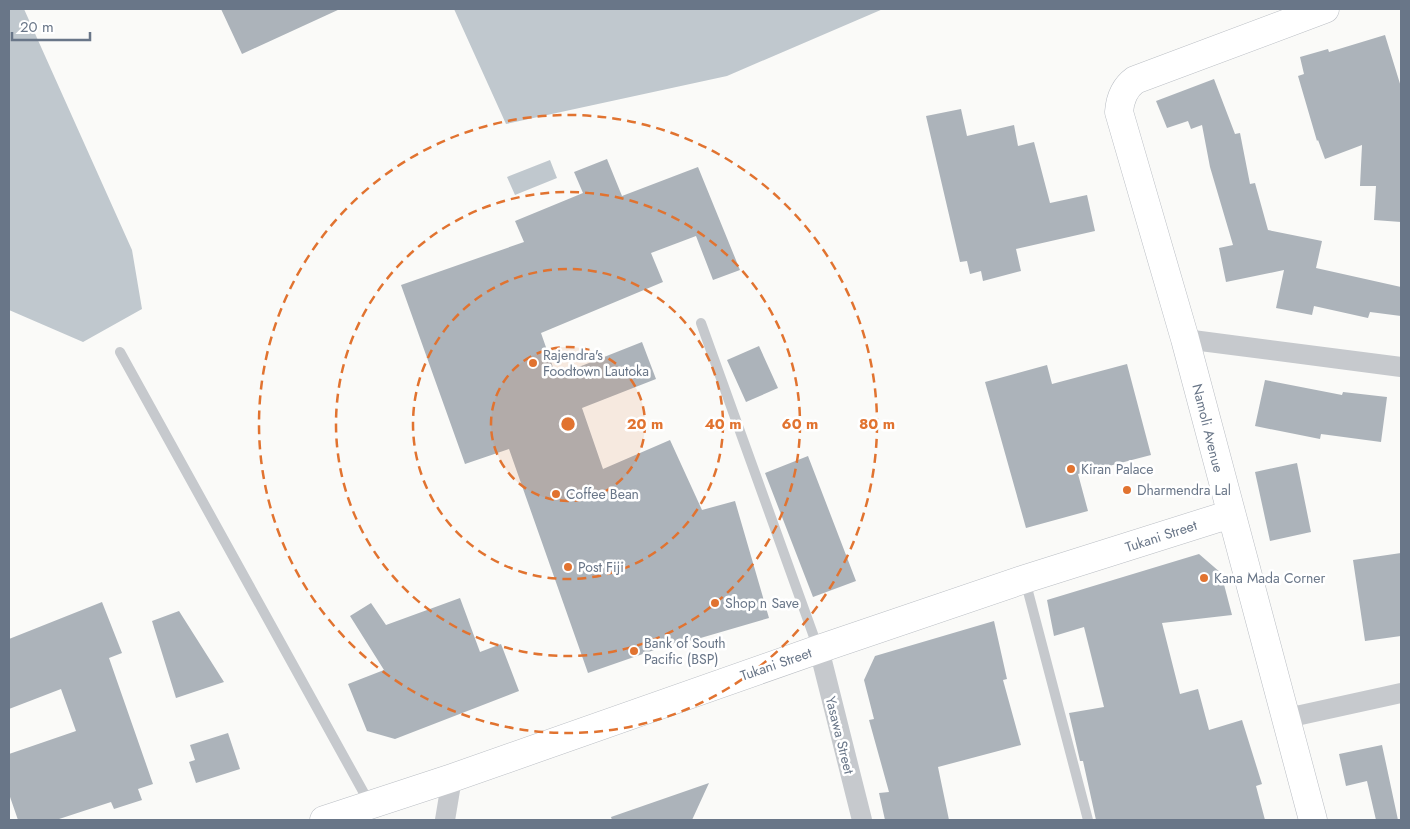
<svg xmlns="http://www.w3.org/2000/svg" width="1410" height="829" font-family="Jost,sans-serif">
	<rect width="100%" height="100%" fill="#fafaf8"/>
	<!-- water -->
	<path fill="#c0c8ce" d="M 9,9 L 24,9 L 132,250 L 142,309 L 83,342 L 9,310 Z
		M 454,9 L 883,9 L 727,76 L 506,124 Z
		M 550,160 L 557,178 L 515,195 L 507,177 Z"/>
	<!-- building -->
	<path fill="#acb3ba" d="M 221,9 L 340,9 L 242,54 Z
		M 1385,35 L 1401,87 L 1401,222 L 1374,220 L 1376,186 L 1360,186 L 1362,145 L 1325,159 L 1318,140 L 1317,141 L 1298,76 L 1304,74 L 1300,57 L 1328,49 L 1329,52 Z
		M 1214,79 L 1235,134 L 1240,133 L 1250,184 L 1255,183 L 1268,230 L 1322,241 L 1316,268 L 1401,287 L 1401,316 L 1370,312 L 1368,318 L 1314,306 L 1312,315 L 1276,308 L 1284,270 L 1226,282 L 1219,248 L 1233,245 L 1210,167 L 1202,125 L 1191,129 L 1188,121 L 1167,128 L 1156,101 Z
		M 961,109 L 967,136 L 1014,125 L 1018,146 L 1034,142 L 1050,203 L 1087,195 L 1095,231 L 1016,249 L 1021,271 L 983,281 L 981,271 L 970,274 L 967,261 L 960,262 L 926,116 Z
		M 607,159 L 622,196 L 698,167 L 740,270 L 713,280 L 696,236 L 651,253 L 663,282 L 541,333 L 556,376 L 642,342 L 656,379 L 582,408 L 603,469 L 670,440 L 702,510 L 735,501 L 769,618 L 680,644 L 680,641 L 588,673 L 509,449 L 465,464 L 401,285 L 524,242 L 515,221 L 583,193 L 574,172 Z
		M 759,346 L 778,388 L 746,402 L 727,360 Z
		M 1127,364 L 1151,455 L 1078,474 L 1088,511 L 1026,528 L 985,382 L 1047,365 L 1052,384 Z
		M 1265,380 L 1342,395 L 1343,392 L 1387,397 L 1381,442 L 1321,434 L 1320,439 L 1255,426 Z
		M 808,456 L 856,581 L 813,597 L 765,473 Z
		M 1297,463 L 1311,532 L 1270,541 L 1255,472 Z
		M 1401,553 L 1401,636 L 1365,641 L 1353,560 Z
		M 1199,554 L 1221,573 L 1232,615 L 1162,623 L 1180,694 L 1198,689 L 1209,730 L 1242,720 L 1262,784 L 1256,786 L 1265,820 L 1096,820 L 1083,761 L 1080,761 L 1069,713 L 1104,707 L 1084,627 L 1054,636 L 1047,600 Z
		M 460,598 L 480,652 L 501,644 L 519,691 L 395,739 L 367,731 L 348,684 L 384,670 L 350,616 L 371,603 L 386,625 Z
		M 102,602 L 122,653 L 109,658 L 153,784 L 138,789 L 142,800 L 114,809 L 111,802 L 56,820 L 18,820 L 9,794 L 9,754 L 76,731 L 61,689 L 9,709 L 9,639 Z
		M 179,611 L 224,682 L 176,698 L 152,621 Z
		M 994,621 L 1007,679 L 1003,680 L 1021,745 L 938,767 L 949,820 L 885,820 L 879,793 L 889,792 L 869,720 L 874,719 L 864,680 L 875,656 Z
		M 228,733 L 240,769 L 196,783 L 189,762 L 195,760 L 190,745 Z
		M 1382,745 L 1398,820 L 1376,820 L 1367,781 L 1346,786 L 1339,754 Z
		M 709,783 L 692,820 L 612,820 L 611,817 Z"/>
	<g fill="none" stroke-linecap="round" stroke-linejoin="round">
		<!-- secondary casing -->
		<g stroke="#babec4" stroke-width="29">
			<path id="secondary" d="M 324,820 L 452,778 L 819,649 L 1025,579 L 1231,514
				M 1313,820 L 1185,339 L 1119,112 C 1120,99 1124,88 1135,80 L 1325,9"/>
		</g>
		<!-- lane -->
		<path stroke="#c6c9cd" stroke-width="10" d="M 701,323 L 818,648
			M 120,352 L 370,804
			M 1025,580 L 1088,820"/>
		<!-- street -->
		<path stroke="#c6c9cd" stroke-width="20" d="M 1185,339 L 1401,367
			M 819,649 L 862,820
			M 1287,718 L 1401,693
			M 445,820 L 452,778"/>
		<!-- secondary -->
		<use href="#secondary" stroke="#fff" stroke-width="28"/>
	</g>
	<!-- distance rings -->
	<circle cx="568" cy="424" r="77" fill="#e17330" fill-opacity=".12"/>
	<g fill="none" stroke="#e17330" stroke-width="2.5" stroke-dasharray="9 6">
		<circle cx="568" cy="424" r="77"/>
		<circle cx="568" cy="424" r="155"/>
		<circle cx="568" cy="424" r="232"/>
		<circle cx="568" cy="424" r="309"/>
	</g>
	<!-- markers -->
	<g fill="#e17330" stroke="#fff" stroke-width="2">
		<circle cx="533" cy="363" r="5"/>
		<circle cx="1071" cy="469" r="5"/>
		<circle cx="1127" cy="490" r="5"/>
		<circle cx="556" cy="494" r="5"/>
		<circle cx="568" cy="567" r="5"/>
		<circle cx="1204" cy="578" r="5"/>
		<circle cx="715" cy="603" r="5"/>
		<circle cx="634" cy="651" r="5"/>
	</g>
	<g text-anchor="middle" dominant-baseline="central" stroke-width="5" stroke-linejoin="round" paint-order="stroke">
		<!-- poi labels -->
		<g font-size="14" fill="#697688" stroke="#fff" text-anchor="start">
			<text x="543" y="355">Rajendra's<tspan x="543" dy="16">Foodtown Lautoka</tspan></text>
			<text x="1081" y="469">Kiran Palace</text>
			<text x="1137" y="490">Dharmendra Lal</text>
			<text x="566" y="494">Coffee Bean</text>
			<text x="578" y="567">Post Fiji</text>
			<text x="1214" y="578">Kana Mada Corner</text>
			<text x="725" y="603">Shop n Save</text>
			<text x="644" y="643">Bank of South<tspan x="644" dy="16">Pacific (BSP)</tspan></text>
		</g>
		<!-- street labels -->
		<g font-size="14" fill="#697688" stroke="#fff">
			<text transform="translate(1208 428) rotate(76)">Namoli Avenue</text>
			<text transform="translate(1161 536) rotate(-18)">Tukani Street</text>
			<text transform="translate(776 664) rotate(-19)">Tukani Street</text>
			<text transform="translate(840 735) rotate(76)">Yasawa Street</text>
		</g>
	</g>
	<circle cx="568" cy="424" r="8" fill="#e17330" stroke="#fff" stroke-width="2.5"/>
	<g font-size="15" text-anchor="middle" font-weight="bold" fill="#e17330" stroke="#fff" stroke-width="5" stroke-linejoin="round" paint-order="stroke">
		<text x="645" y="429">20 m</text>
		<text x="723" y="429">40 m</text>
		<text x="800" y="429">60 m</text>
		<text x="877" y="429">80 m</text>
	</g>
	<!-- border -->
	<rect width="1410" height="829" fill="none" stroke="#697688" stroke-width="20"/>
	<!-- scale -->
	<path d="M12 32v8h78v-8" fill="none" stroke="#697688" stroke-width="2.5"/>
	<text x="20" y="32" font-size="15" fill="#697688" stroke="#ffffff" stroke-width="4" paint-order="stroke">20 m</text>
</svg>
